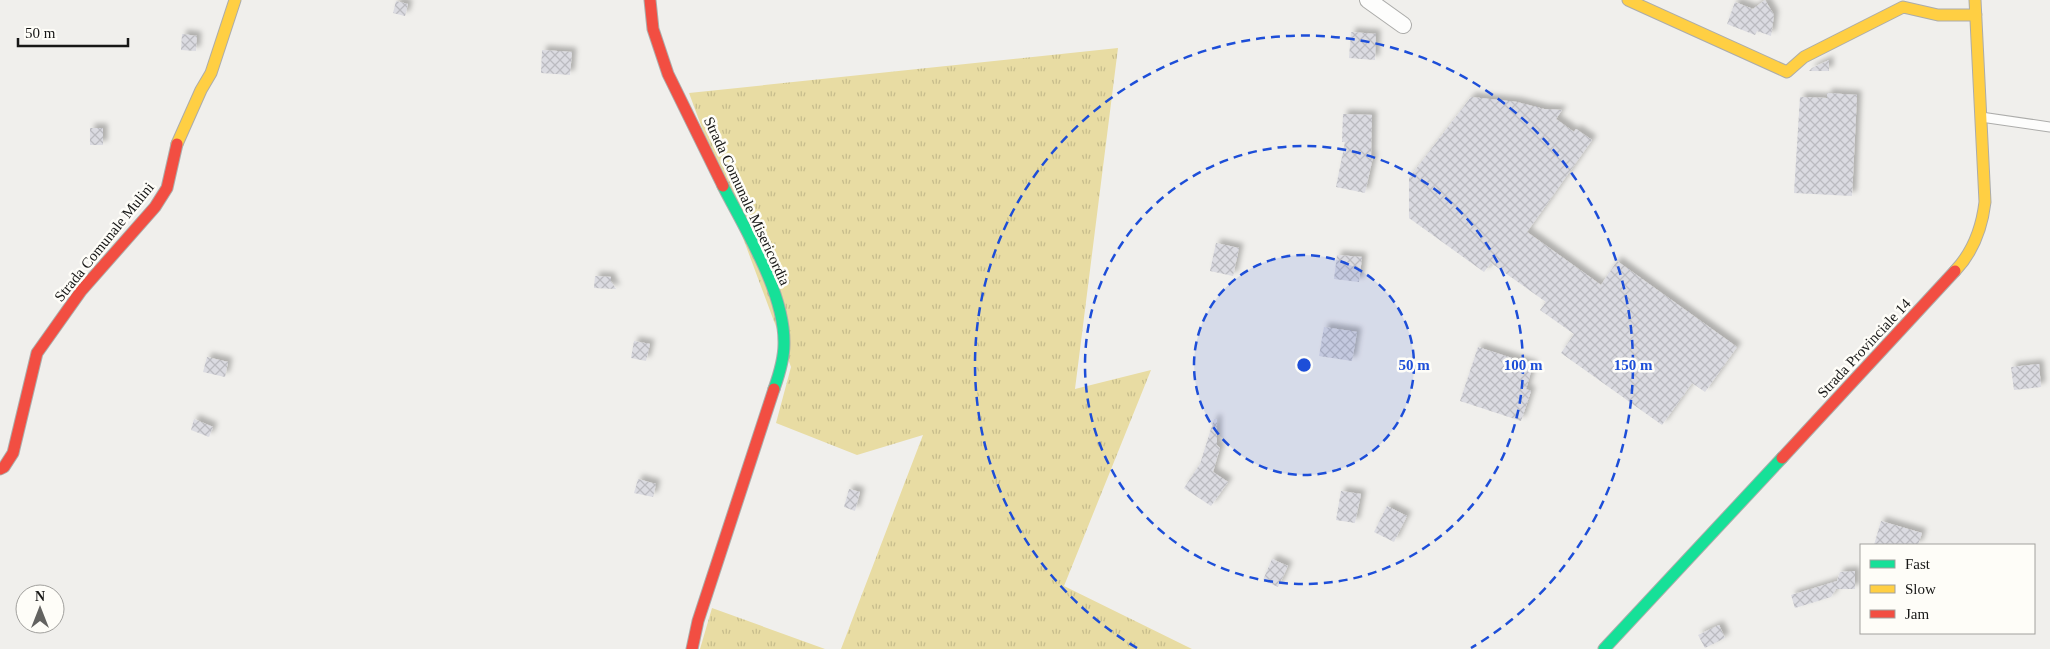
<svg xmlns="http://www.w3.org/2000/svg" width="2050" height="649" font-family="'Times New Roman',serif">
	<defs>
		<pattern id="grass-tufts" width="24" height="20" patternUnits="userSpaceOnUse" patternTransform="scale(1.25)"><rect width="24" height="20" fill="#e8dca3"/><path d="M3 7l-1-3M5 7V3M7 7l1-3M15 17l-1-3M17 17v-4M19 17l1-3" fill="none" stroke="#c6bc8c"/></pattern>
		<pattern id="building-cross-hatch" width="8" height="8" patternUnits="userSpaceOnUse" patternTransform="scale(1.25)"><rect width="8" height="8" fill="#dbdbe1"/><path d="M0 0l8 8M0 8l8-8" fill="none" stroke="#bbbbc0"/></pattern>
		<filter id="shadow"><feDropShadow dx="4.5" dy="-4.5" stdDeviation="2.5" flood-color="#0004"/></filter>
	</defs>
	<rect width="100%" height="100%" fill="#f0efec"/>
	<!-- grass -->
	<path fill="url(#grass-tufts)" d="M 1118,48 L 1075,389 L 1151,370 L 1064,586 L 1192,649 L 841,649 L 923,435 L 857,455 L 776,423 L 791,367 L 689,93 Z
		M 712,608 L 825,649 L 700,649 Z"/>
	<!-- building -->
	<path fill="url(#building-cross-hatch)" filter="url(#shadow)" d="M 1765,0 L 1774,15 L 1771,36 L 1757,31 L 1755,35 L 1727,24 L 1735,2 L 1753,9 Z
		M 396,1 L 408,4 L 405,16 L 393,13 Z
		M 1351,32 L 1376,34 L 1375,60 L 1349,58 Z
		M 182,34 L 197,36 L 196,51 L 181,50 Z
		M 542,50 L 572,52 L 570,75 L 541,73 Z
		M 1829,60 L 1829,71 L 1809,71 L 1812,68 Z
		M 1827,93 L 1857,95 L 1852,196 L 1794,193 L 1800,97 L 1827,98 Z
		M 1471,97 L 1517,102 L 1544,109 L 1562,110 L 1556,119 L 1574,132 L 1576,129 L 1592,140 L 1527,232 L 1601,285 L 1617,261 L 1737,347 L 1705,392 L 1692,383 L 1662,425 L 1561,353 L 1574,334 L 1540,310 L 1546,302 L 1491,263 L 1484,272 L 1409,218 L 1409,178 Z
		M 1343,114 L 1372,115 L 1371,156 L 1373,157 L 1365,193 L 1336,187 L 1345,142 L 1342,142 Z
		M 90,128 L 103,128 L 103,145 L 90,145 Z
		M 1216,243 L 1239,248 L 1233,276 L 1210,271 Z
		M 1337,255 L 1362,257 L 1359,282 L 1334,279 Z
		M 595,276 L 611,277 L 611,281 L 616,289 L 594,288 Z
		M 1324,327 L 1357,332 L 1352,361 L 1319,356 Z
		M 634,341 L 650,344 L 646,361 L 631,358 Z
		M 1478,347 L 1533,365 L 1526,389 L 1531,391 L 1521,421 L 1460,401 Z
		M 207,357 L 228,362 L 225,377 L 203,372 Z
		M 2039,364 L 2041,387 L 2014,390 L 2011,367 Z
		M 194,419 L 213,427 L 209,437 L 191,430 Z
		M 1214,419 L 1217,419 L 1217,445 L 1220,448 L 1213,472 L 1228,482 L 1211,506 L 1184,488 L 1200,464 Z
		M 638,479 L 656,484 L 653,497 L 634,493 Z
		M 849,489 L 860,492 L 855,511 L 844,507 Z
		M 1341,491 L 1361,494 L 1355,523 L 1336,520 Z
		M 1387,506 L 1407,516 L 1394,542 L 1374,532 Z
		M 1881,521 L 1922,533 L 1918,545 L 1874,545 Z
		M 1272,559 L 1288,566 L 1278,587 L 1263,580 Z
		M 1855,571 L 1855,589 L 1836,589 L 1831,597 L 1795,608 L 1791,595 L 1837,581 L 1840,572 Z
		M 1719,625 L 1725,638 L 1705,648 L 1698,635 Z"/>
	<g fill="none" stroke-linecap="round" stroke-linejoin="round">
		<!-- lane casing -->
		<g stroke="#acacaa" stroke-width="11">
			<path id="lane" d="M 1981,117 L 2050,127"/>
		</g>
		<!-- street casing -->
		<g stroke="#acacaa" stroke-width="18">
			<path id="street" d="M 1368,0 L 1403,25"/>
		</g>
		<!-- fast casing -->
		<g stroke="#acacaa" stroke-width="13">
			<path id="fast" d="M 723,186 C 746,231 785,293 784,344 C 784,359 779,375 774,389
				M 1604,649 L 1782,458"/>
		</g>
		<!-- slow casing -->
		<g stroke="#acacaa" stroke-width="13">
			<path id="slow" d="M 1628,0 L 1787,72 L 1804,57 L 1903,7 L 1938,15 L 1976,15
				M 177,144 L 201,90 L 211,73 L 235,0
				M 1955,271 C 1973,252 1982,227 1985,202 L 1975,0"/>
		</g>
		<!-- jam casing -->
		<g stroke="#acacaa" stroke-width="13">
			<path id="jam" d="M 650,0 L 653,29 L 668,74 L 723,186
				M 1782,458 L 1955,271
				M 0,469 L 4,467 L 13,453 L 37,353 L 81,291 L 155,207 L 167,188 L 177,144
				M 692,649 L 698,621 L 774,389"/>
		</g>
		<!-- lane -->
		<use href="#lane" stroke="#fdfdfc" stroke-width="9"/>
		<!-- street -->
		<use href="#street" stroke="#fdfdfc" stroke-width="16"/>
		<!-- fast -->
		<use href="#fast" stroke="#16e098" stroke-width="11"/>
		<!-- slow -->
		<use href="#slow" stroke="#ffcf43" stroke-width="11"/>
		<!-- jam -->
		<use href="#jam" stroke="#f24e42" stroke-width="11"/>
	</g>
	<!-- distance rings -->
	<circle cx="1304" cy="365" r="110" fill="#1d4ed8" fill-opacity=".12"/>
	<g fill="none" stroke="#1d4ed8" stroke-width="2.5" stroke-dasharray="9 6">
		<circle cx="1304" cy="365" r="110"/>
		<circle cx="1304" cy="365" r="219"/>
		<path d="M1137 648A329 329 0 1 1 1471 648"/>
	</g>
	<g text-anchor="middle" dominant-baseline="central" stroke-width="5" stroke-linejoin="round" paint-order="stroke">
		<!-- street labels -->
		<g font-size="15" fill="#171716" stroke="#fefdf8">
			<text transform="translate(747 201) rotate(65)">Strada Comunale Misericordia</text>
			<text transform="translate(104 242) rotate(-51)">Strada Comunale Mulini</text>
			<text transform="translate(1864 348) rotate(-47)">Strada Provinciale 14</text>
		</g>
	</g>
	<circle cx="1304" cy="365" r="8" fill="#1d4ed8" stroke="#fefdf8" stroke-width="2.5"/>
	<g font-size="15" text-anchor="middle" font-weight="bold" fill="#1d4ed8" stroke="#fefdf8" stroke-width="5" stroke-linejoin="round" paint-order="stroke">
		<text x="1414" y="370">50 m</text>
		<text x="1523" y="370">100 m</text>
		<text x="1633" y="370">150 m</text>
	</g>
	<!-- legend -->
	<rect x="1860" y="544" width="175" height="90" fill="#fefdf8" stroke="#a2a19e"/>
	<rect x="1870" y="560" width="25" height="8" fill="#16e098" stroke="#a2a19e"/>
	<text x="1905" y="569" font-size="15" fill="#171716">Fast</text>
	<rect x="1870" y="585" width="25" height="8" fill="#ffcf43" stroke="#a2a19e"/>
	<text x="1905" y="594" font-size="15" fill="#171716">Slow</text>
	<rect x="1870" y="610" width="25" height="8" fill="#f24e42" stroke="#a2a19e"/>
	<text x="1905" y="619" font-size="15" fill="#171716">Jam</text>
	<!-- north arrow -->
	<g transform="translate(40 609)"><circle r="24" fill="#fefdf8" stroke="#a2a19e"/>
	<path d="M0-4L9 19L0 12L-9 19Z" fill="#636361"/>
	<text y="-8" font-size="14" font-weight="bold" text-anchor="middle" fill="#171716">N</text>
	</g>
	<!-- scale -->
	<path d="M18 38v8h110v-8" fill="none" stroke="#171716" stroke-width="2.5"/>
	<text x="25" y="38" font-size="15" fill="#171716" stroke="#fefdf8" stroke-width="4" paint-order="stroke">50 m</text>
</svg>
